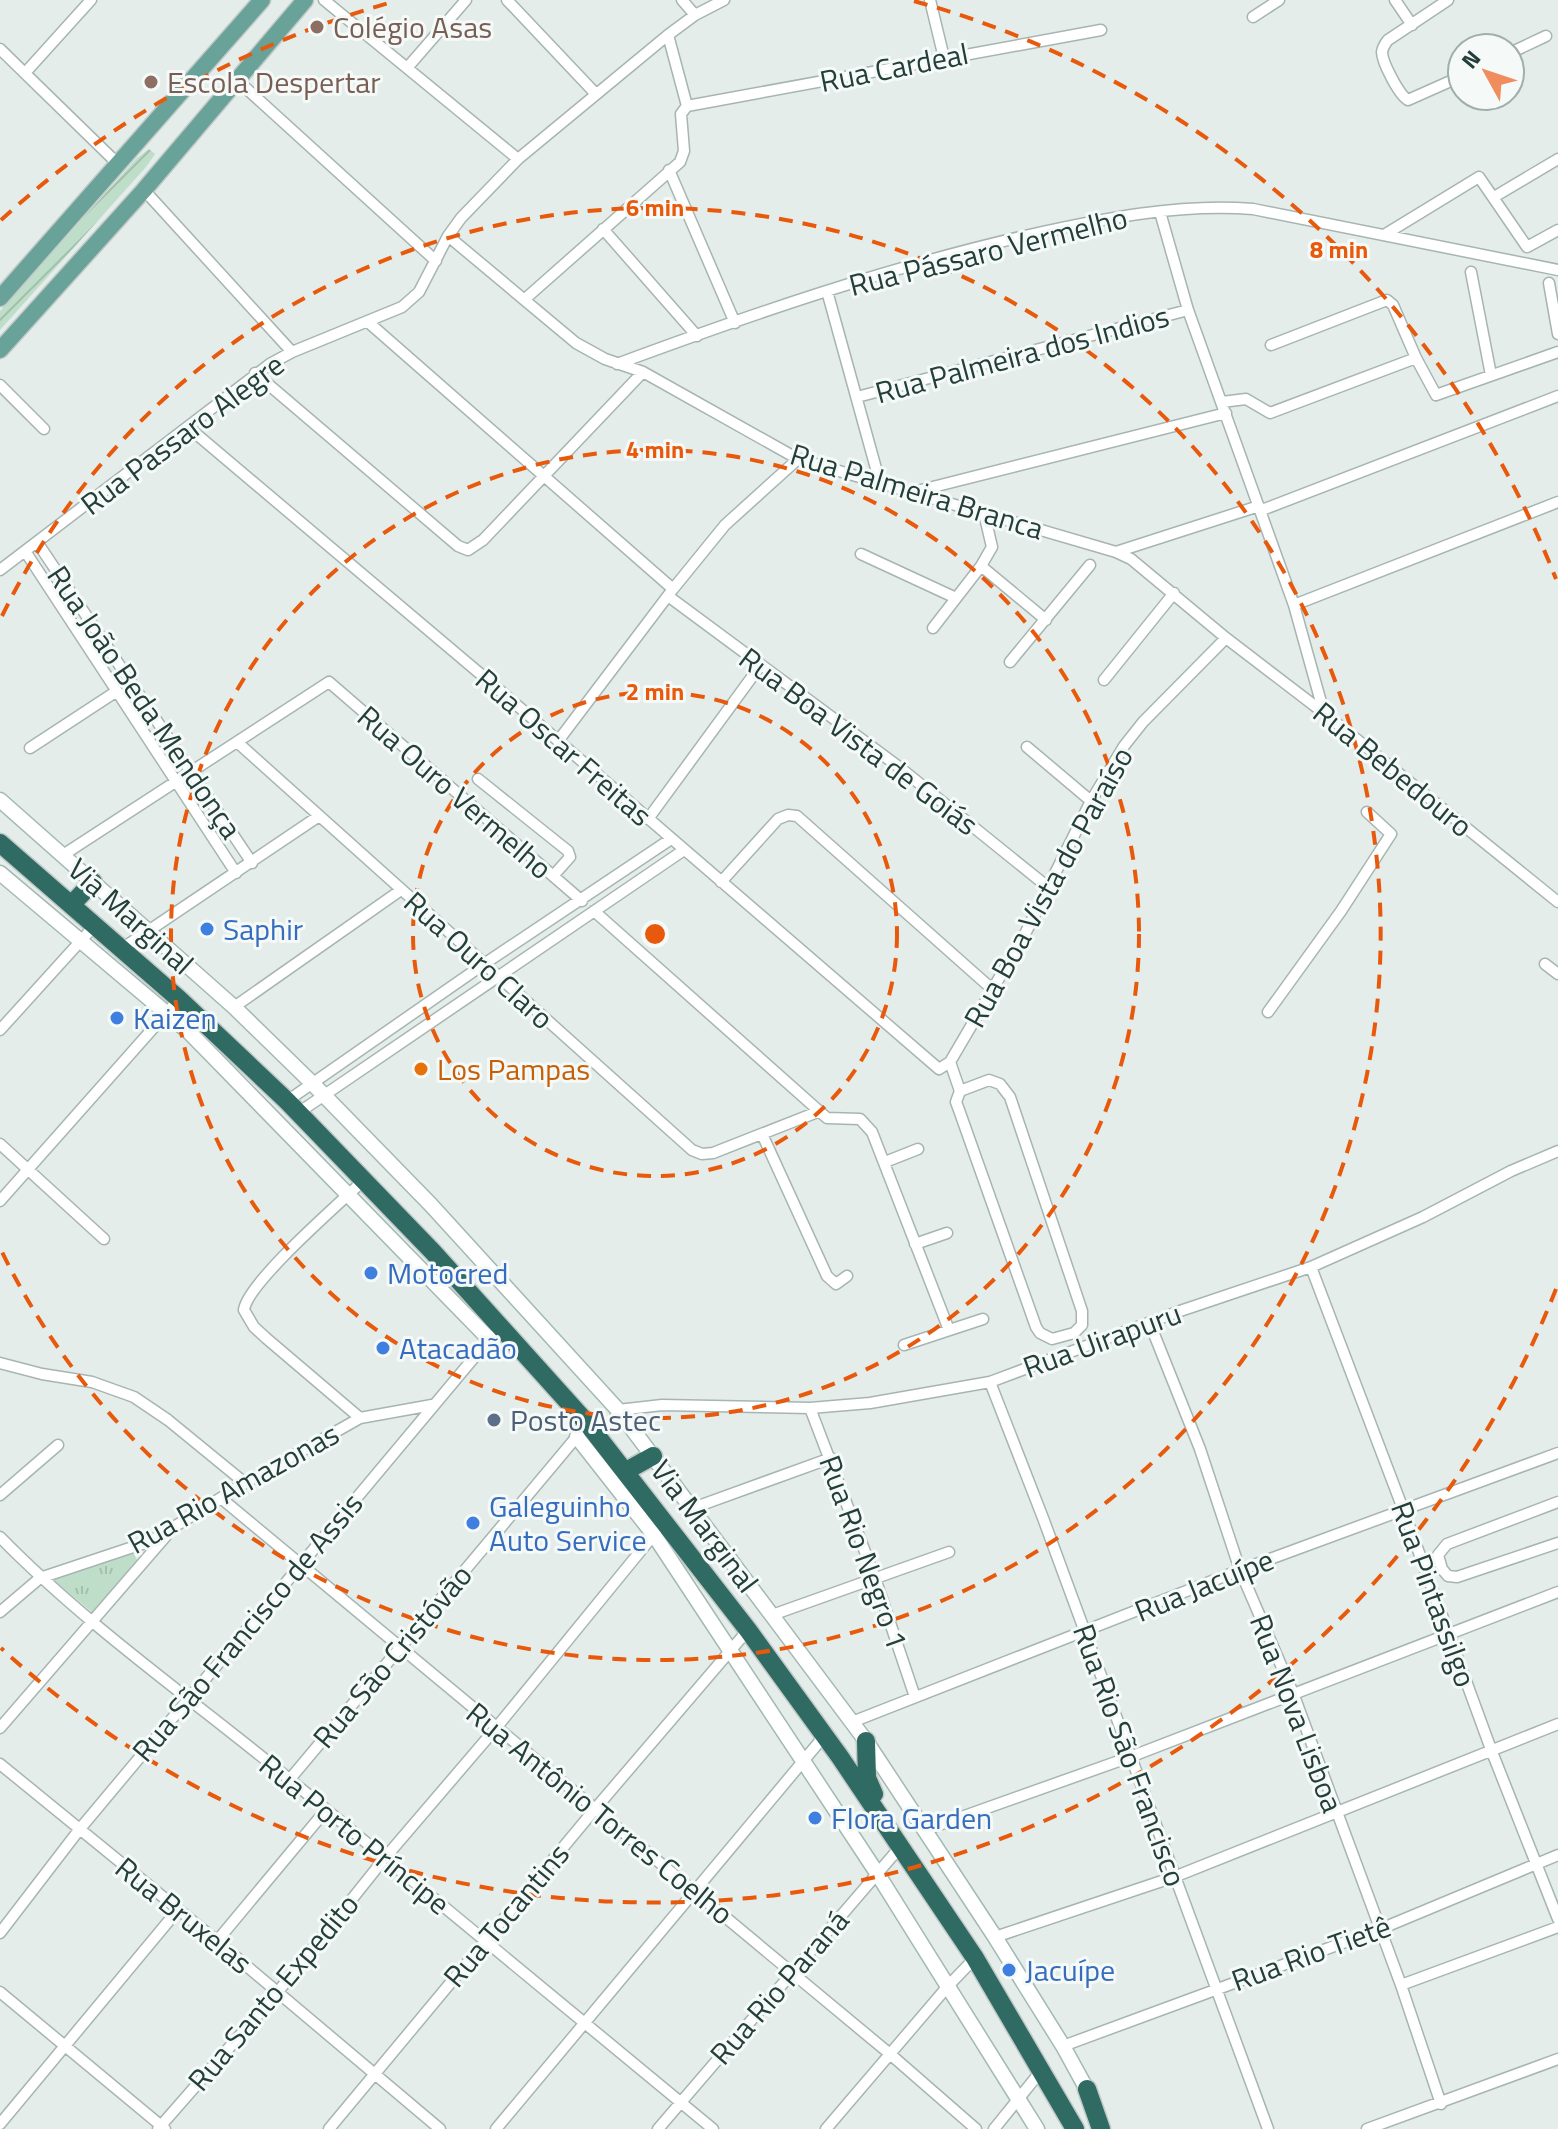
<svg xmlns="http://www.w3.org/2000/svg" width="1558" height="2129" font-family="'Titillium Web',sans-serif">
	<defs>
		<pattern id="park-tufts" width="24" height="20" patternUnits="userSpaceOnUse" patternTransform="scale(2)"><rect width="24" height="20" fill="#bedec9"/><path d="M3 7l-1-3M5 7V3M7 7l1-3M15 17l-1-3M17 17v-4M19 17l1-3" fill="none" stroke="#a3c0ad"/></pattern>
		<pattern id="garden-furrows" width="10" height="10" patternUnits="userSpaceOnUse" patternTransform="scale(2)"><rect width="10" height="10" fill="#bedec9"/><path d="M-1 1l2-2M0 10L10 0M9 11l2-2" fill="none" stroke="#a3c0ad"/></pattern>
	</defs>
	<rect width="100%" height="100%" fill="#e4edea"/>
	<!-- park -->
	<path fill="url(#park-tufts)" d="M 133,1552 L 137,1560 L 93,1613 L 50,1577 Z"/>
	<!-- garden -->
	<path fill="url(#garden-furrows)" d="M 149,149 L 155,154 L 146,167 L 0,330 L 0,311 L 137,158 Z"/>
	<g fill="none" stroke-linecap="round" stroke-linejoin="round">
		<!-- street casing -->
		<g stroke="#a7b5b2" stroke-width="13">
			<path id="street" d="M 324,0 L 518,159
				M 507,0 L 595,93
				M 682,0 L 695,15
				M 930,0 L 944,58
				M 1395,0 L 1412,25
				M 1448,0 L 1388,40 C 1385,44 1383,46 1382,52 C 1382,62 1399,95 1408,100 L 1462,76
				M 1253,17 L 1279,0
				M 668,35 L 687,106
				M 0,49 L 118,164
				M 1510,53 L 1546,36
				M 407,68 L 466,0
				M 25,73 L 91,0
				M 238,81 L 436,261
				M 687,106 L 1101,30
				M 669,170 L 735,323
				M 144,190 L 292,352
				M 1494,197 L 1558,159
				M 1160,212 L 1188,310 L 1294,605 L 1324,713
				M 603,229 L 697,336
				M 1384,235 L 1479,177 L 1527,247 L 1558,230
				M 448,236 L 576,343 L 605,359 L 643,372 L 798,459 L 1116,552 L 1131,559 L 1226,638 L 1324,713 L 1558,902
				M 1471,272 L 1491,375
				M 1549,283 L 1558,334
				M 827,291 L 880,483
				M 525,299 L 680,162 L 684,151 L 681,114 L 687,106
				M 368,322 L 673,589
				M 1271,345 L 1387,300 L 1393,305 L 1416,358 L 1436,395 L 1558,352
				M 617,364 C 752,314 889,267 1029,235 C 1102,219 1178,203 1253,209 L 1558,270
				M 255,373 L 458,546 L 468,550 L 483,540 L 643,372
				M 0,385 L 44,429
				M 857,397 L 1188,310
				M 1222,402 L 1246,399 L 1270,413 L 1416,358
				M 188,427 L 497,688 L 939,1069 L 950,1062 L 1025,934 L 1091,801 L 1124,746 L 1143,722 L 1226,638
				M 917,491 L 1226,413
				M 1262,510 L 1558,396
				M 37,542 L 252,863
				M 25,551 L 236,873
				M 1116,552 L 1259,506
				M 861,554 L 956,598
				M 981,566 L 1046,620
				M 0,570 L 270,364 L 292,352 L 402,307 L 419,292 L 448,236 L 461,218 L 518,159 L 668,35 L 695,15 L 724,0
				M 668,596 L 899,767 L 1049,888
				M 1294,605 L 1558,502
				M 933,628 L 981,566 L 992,547 L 984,513
				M 1010,662 L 1090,565
				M 1104,680 L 1174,593
				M 558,741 L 673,589 L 725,525 L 798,459
				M 237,742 L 692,1150 L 702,1154 L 713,1153 L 820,1111
				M 1027,747 L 1091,801
				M 30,748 L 117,691
				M 478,779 L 568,851 L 570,857 L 553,876
				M 648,819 L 760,666
				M 63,855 L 329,682 L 582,901
				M 721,882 L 778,819 L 788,815 L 797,816 L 992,989
				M 594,911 L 827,1118 L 860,1119 L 872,1132 L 949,1330
				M 123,948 L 319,816
				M 1545,964 L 1558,974
				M 234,1007 L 401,890
				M 1268,1012 L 1341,911 L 1391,834 L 1367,812
				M 0,1030 L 96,924
				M 950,1062 L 960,1091
				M 989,1080 L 1000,1084 L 1010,1097 L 1082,1311 L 1082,1325 L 1074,1333 L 1052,1339 L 1040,1333 L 1036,1327 L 959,1110 L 956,1102 L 960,1091 Z
				M 287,1101 L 484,964 L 671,839
				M 298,1113 L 684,850
				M 762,1134 L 827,1276 L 836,1284 L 847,1276
				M 0,1144 L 104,1239
				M 885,1162 L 918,1149
				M 0,1201 L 179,999
				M 915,1244 L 947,1233
				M 1311,1267 L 1403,1509 L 1492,1752 L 1558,1919
				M 1150,1324 L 1200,1449 L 1240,1570 L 1293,1693 L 1401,1985 L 1441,2104
				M 904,1345 L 983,1319
				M 0,1363 L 42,1374 L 92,1382 L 134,1397 L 168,1420 L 245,1483
				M 990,1382 L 1043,1518 L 1268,2129
				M 810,1408 L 875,1578 L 915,1697
				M 618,1410 L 662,1405 L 810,1408 L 870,1403 L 990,1382 L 1180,1311 L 1311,1267 L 1423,1217 L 1511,1171 L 1558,1151
				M 360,1418 L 266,1338 L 254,1327 L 244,1310 C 247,1283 340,1203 364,1180
				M 0,1495 L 58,1445
				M 222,1499 L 890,2054 L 976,2129
				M 1558,1502 L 1447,1544 L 1438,1555 L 1442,1569 L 1448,1576 L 1457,1577 L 1558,1543
				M 693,1508 L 831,1458
				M 0,1537 C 87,1626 192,1699 288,1778 C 430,1894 571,2012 713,2129
				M 0,1612 L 40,1578 L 151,1541 L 245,1483 L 360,1418 L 432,1405
				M 772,1615 L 949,1552
				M 852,1722 L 1240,1570 L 1558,1453
				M 0,1728 L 166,1536
				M 0,1764 L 217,1941 L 440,2129
				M 290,1779 L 579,1434
				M 925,1830 L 1130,1757 L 1558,1592
				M 0,1933 L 79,1830 L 492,1336
				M 995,1937 L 1174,1877 L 1558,1724
				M 217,1941 L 326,1810
				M 1401,1985 L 1558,1927
				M 0,1992 L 165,2129
				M 1063,2046 L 1378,1930 L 1558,1855
				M 0,2124 L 177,1911
				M 158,2129 L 277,1993 L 384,1859 L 496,1728 L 656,1532
				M 329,2129 L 595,1809 L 748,1630
				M 496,2129 L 825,1735
				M 658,2129 L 901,1846
				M 826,2129 L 948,1986 L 975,1958
				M 994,2129 L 1041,2071
				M 1367,2129 L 1558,2059"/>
		</g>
		<!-- secondary casing -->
		<g stroke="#a3b9b3" stroke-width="17">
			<path id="secondary" d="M 0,800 L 234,1007 L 312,1083 L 431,1205 L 618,1410 L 866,1741 L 995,1937 L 1063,2046 L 1091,2097
				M 0,873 L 190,1033 L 489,1339
				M 577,1437 L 654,1535 L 877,1873 L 1037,2129"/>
		</g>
		<!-- primary casing -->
		<g stroke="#c2c9c8" stroke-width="19">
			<path id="primary" d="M 0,298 L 262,0
				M 0,350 L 144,190 L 305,0"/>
		</g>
		<!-- highway casing -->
		<g stroke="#c2c9c8" stroke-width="21">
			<path id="highway" d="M 0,843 L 179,999 L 287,1101 L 433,1252 L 587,1423 L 748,1630 L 840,1757 L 975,1958 L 1075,2129
				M 72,904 L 93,882
				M 626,1471 L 653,1456
				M 866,1741 L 867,1778 L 874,1794
				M 1087,2089 L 1101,2129"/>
		</g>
		<!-- street -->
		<use href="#street" stroke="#fff" stroke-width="10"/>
		<!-- secondary -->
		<use href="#secondary" stroke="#fff" stroke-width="14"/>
		<!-- primary -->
		<use href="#primary" stroke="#69a298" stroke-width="16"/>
		<!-- highway -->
		<use href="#highway" stroke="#2f6b63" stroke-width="18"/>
	</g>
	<!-- distance rings -->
	<g fill="none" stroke="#e8590c" stroke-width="4" stroke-dasharray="14 10">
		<circle cx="655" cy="934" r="242"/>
		<circle cx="655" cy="934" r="484"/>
		<path d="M2 616A726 726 0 1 1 2 1252"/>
		<path d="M1556 1289A968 968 0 0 1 1 1648M1 220A968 968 0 0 1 396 1M914 1A968 968 0 0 1 1556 579"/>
	</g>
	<!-- markers -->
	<g fill="#8d6e63" stroke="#f5faf8" stroke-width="3">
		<circle cx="317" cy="27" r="8"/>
		<circle cx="151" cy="82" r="8"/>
	</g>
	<g fill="#3f7fe0" stroke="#f5faf8" stroke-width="3">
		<circle cx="207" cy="929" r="8"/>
		<circle cx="117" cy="1018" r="8"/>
		<circle cx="371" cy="1273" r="8"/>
		<circle cx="383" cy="1348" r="8"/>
		<circle cx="473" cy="1523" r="8"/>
		<circle cx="815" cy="1818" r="8"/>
		<circle cx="1009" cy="1970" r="8"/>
	</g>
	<circle fill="#e8710a" stroke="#f5faf8" stroke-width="3" cx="421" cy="1069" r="8"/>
	<circle fill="#5c6f8a" stroke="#f5faf8" stroke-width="3" cx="494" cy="1420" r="8"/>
	<g text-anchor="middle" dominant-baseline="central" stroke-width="6" stroke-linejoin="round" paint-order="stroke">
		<!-- education labels -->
		<g font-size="30" fill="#785e54" stroke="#f5faf8" text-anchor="start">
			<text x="333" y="27">Colégio Asas</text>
			<text x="167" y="82">Escola Despertar</text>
		</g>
		<!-- street labels -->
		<g font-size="30" fill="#243f3a" stroke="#f5faf8">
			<text transform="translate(894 67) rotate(-11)">Rua Cardeal</text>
			<text transform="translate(988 251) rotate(-14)">Rua Pássaro Vermelho</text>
			<text transform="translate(1022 354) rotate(-15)">Rua Palmeira dos Indios</text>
			<text transform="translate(182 434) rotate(-37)">Rua Passaro Alegre</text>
			<text transform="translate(917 491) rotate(17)">Rua Palmeira Branca</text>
			<text transform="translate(145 702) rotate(56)">Rua João Beda Mendonça</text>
			<text transform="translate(859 741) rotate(37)">Rua Boa Vista de Goiás</text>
			<text transform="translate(564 747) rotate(41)">Rua Oscar Freitas</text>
			<text transform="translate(1393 769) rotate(39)">Rua Bebedouro</text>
			<text transform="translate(455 792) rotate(41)">Rua Ouro Vermelho</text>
			<text transform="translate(1048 887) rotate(-61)">Rua Boa Vista do Paraíso</text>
			<text transform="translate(131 916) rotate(42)">Via Marginal</text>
			<text transform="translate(479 960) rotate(42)">Rua Ouro Claro</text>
			<text transform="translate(1102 1340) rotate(-20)">Rua Uirapuru</text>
			<text transform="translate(233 1488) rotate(-29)">Rua Rio Amazonas</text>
			<text transform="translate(705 1526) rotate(53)">Via Marginal</text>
			<text transform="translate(864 1552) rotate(70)">Rua Rio Negro 1</text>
			<text transform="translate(1204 1585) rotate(-22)">Rua Jacuípe</text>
			<text transform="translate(1434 1594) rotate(70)">Rua Pintassilgo</text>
			<text transform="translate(247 1627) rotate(-50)">Rua São Francisco de Assis</text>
			<text transform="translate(392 1656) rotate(-50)">Rua São Cristóvão</text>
			<text transform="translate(1297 1713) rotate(69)">Rua Nova Lisboa</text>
			<text transform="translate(1130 1755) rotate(70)">Rua Rio São Francisco</text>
			<text transform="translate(600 1813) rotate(39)">Rua Antônio Torres Coelho</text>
			<text transform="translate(355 1834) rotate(39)">Rua Porto Príncipe</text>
			<text transform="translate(184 1915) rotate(39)">Rua Bruxelas</text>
			<text transform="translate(506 1915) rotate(-50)">Rua Tocantins</text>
			<text transform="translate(1311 1953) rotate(-20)">Rua Rio Tietê</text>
			<text transform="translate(779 1987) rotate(-49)">Rua Rio Paraná</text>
			<text transform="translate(273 1992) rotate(-50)">Rua Santo Expedito</text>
		</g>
		<!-- shop labels -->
		<g font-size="30" fill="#366cbe" stroke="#f5faf8" text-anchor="start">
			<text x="223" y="929">Saphir</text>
			<text x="133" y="1018">Kaizen</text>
			<text x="387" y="1273">Motocred</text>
			<text x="399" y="1348">Atacadão</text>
			<text x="489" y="1506">Galeguinho<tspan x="489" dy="34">Auto Service</tspan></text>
			<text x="831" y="1818">Flora Garden</text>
			<text x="1025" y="1970">Jacuípe</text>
		</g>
		<!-- food labels -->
		<g font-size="30" fill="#c56008" stroke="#f5faf8" text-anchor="start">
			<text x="437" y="1069">Los Pampas</text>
		</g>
		<!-- service labels -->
		<g font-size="30" fill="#4e5e75" stroke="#f5faf8" text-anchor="start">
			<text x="510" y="1420">Posto Astec</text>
		</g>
	</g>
	<circle cx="655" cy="934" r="12" fill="#e8590c" stroke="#f5faf8" stroke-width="4"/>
	<g font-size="24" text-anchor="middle" font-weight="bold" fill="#e8590c" stroke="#f5faf8" stroke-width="6" stroke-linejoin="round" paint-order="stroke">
		<text x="655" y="216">6 min</text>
		<text x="1339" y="258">8 min</text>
		<text x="655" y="458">4 min</text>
		<text x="655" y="700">2 min</text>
	</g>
	<!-- north arrow -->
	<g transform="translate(1486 72) rotate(310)"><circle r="38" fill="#f5faf8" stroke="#a1afac" stroke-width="2"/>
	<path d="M0-6L14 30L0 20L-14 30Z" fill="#f08d5f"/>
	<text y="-12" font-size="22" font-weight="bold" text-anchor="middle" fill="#243f3a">N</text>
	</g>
</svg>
